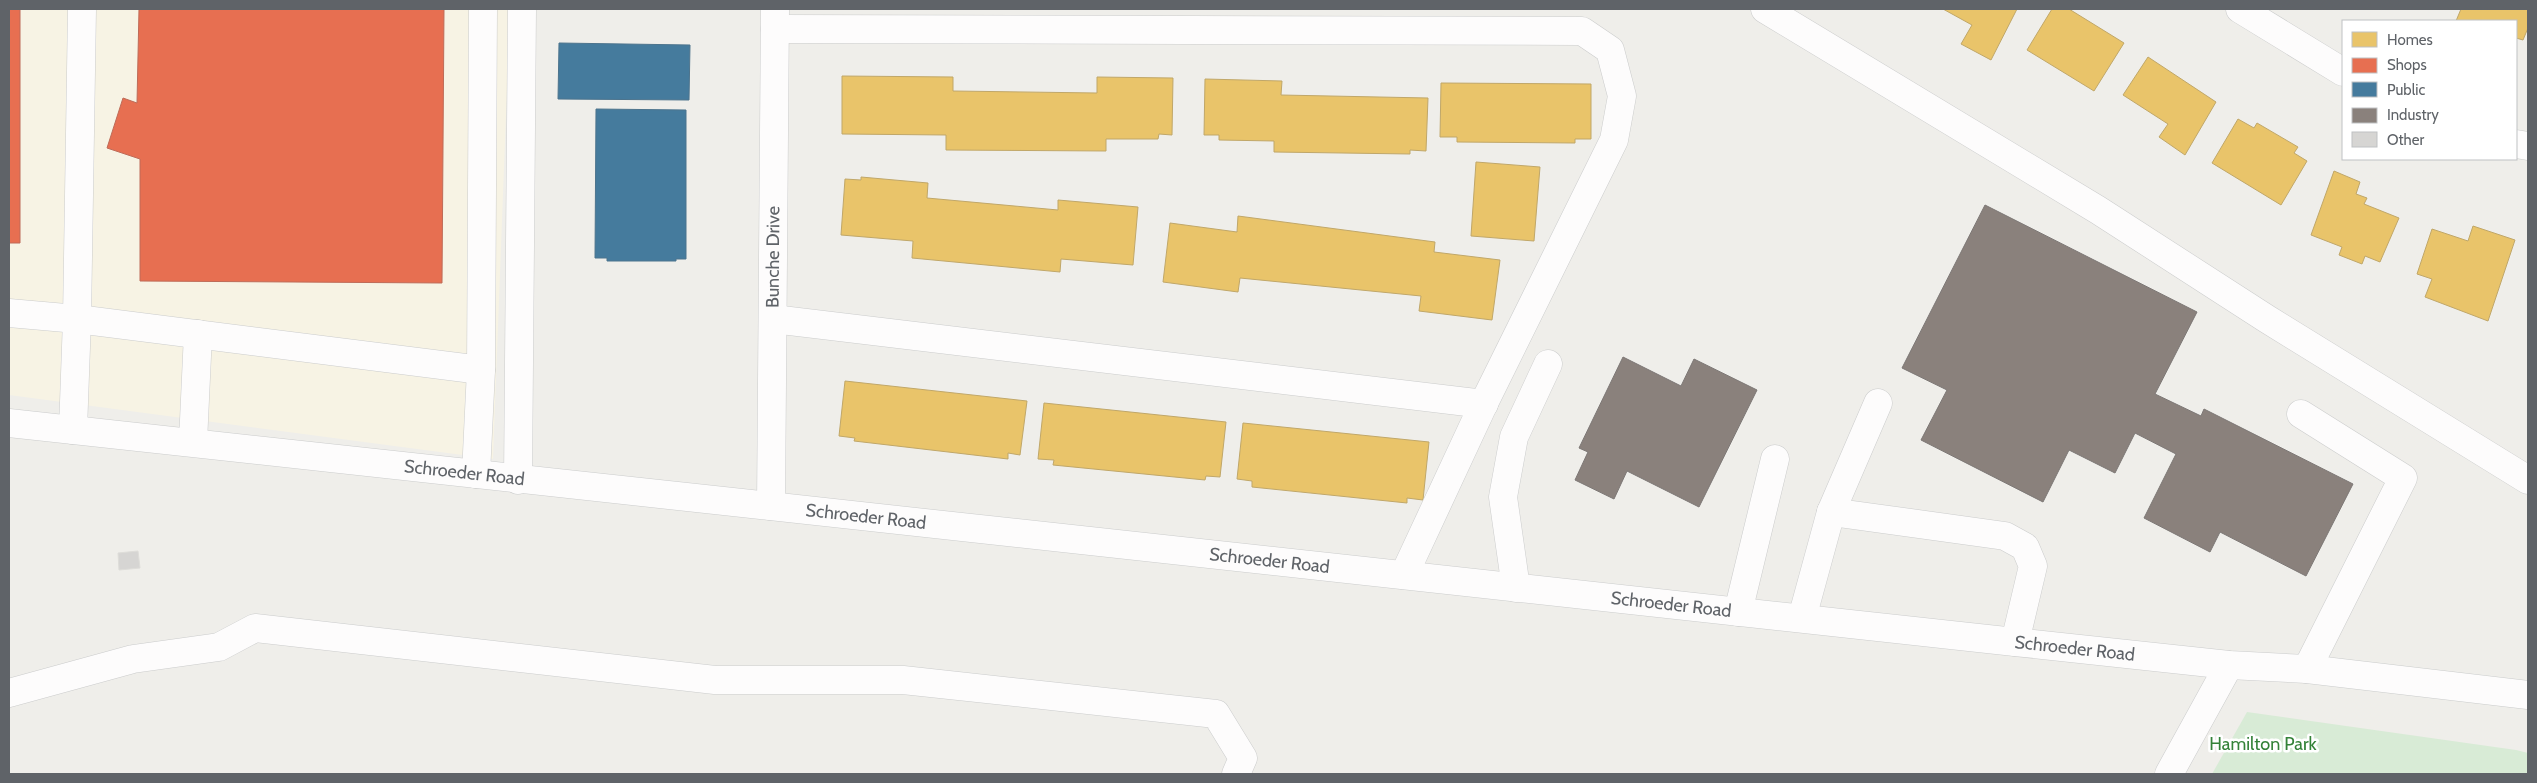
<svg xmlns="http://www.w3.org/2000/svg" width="2537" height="783" font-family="Cabin,sans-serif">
	<rect width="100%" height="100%" fill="#efeeea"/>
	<!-- commercial -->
	<path fill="#f7f3e4" d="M 9,9 L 510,9 L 493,459 L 9,395 Z"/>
	<!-- green -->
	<path fill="#d8ebd6" d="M 2247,712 L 2516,750 L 2528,753 L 2528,774 L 2212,774 Z"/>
	<!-- homes -->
	<path fill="#e9c46a" stroke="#c0a769" d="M 1943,9 L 2017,9 L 1991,60 L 1961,44 L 1972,25 Z
		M 2052,9 L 2069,9 L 2124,43 L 2094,91 L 2027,50 Z
		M 2461,9 L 2528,9 L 2528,28 L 2523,40 L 2516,38 L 2516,21 L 2456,21 Z
		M 2148,57 L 2216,102 L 2185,155 L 2159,137 L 2168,124 L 2123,95 Z
		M 842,76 L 953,77 L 953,91 L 1097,93 L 1097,77 L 1173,78 L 1172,135 L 1159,134 L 1158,139 L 1106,139 L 1106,151 L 946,150 L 946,135 L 842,134 Z
		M 1205,79 L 1282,81 L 1281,95 L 1428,98 L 1426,151 L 1410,150 L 1410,154 L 1274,152 L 1274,141 L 1219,140 L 1219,135 L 1204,135 Z
		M 1441,83 L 1591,84 L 1591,139 L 1575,139 L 1575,143 L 1457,142 L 1457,137 L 1440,137 Z
		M 2238,119 L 2254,128 L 2257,123 L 2298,147 L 2294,153 L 2307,161 L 2281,205 L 2212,163 Z
		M 1476,162 L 1540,167 L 1534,241 L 1471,236 Z
		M 2334,171 L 2360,182 L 2356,194 L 2367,198 L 2364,204 L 2399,218 L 2380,262 L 2365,256 L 2362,264 L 2339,255 L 2342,247 L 2311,235 Z
		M 861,177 L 928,183 L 927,198 L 1058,210 L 1058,200 L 1138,207 L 1133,265 L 1061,259 L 1060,272 L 912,258 L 913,241 L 841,235 L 845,179 L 861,180 Z
		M 1238,216 L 1435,242 L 1434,252 L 1500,260 L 1492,320 L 1419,311 L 1421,296 L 1240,278 L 1238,292 L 1163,282 L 1170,223 L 1237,232 Z
		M 2473,226 L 2515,240 L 2488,321 L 2425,297 L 2432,279 L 2417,274 L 2432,229 L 2468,241 Z
		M 845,381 L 1027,401 L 1020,455 L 1008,453 L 1008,459 L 854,441 L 855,438 L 839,436 Z
		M 1044,403 L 1226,422 L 1220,477 L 1206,476 L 1205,480 L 1053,465 L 1054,460 L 1038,459 Z
		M 1243,423 L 1429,442 L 1423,500 L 1407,498 L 1407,503 L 1252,487 L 1252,481 L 1237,479 Z"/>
	<!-- shops -->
	<path fill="#e76f51" stroke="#be6b58" d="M 9,9 L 20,9 L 20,243 L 9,243 Z
		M 139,9 L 444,9 L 442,283 L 140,281 L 140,159 L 107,148 L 123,98 L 137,103 Z"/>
	<!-- public -->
	<path fill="#457b9d" stroke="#4d748d" d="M 559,43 L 690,45 L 689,100 L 558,99 Z
		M 596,109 L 686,110 L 686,259 L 676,259 L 676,261 L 607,261 L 607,258 L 595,258 Z"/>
	<!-- industry -->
	<path fill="#8a817c" stroke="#7d7876" d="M 1985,205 L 2197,312 L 2155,394 L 2201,416 L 2204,409 L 2353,484 L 2306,576 L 2220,532 L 2210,552 L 2144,518 L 2176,454 L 2135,433 L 2115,473 L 2069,450 L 2043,502 L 1921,440 L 1947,390 L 1902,368 Z
		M 1623,357 L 1681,386 L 1694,359 L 1757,390 L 1699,507 L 1627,471 L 1614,499 L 1575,480 L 1588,452 L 1579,448 Z"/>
	<!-- building -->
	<path fill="#d6d5d3" stroke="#deddd9" d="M 138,551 L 140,568 L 119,570 L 118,553 Z"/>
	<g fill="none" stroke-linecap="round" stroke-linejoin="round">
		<!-- minor casing -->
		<g stroke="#cbcccc" stroke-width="29">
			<g id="minor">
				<path d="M 1765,9 L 2098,210 L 2267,319 L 2528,480"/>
				<path d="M 2240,9 L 2343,72"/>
				<path d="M 775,29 L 1582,31 L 1610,50 L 1622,96 L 1614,140 L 1485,401 L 1404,575"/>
				<path d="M 2516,144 L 2528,146"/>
				<path d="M 9,313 L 77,319 L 481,370"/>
				<path d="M 773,319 L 1484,404"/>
				<path d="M 2301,414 L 2403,478 L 2307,669"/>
				<path id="s1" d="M 9,423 L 2015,642 L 2229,665 L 2307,669 L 2528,695"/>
				<path d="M 73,430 L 77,319 L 82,9"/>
				<path d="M 193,442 L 198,334"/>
				<path d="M 476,474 L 481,370 L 483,9"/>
				<path d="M 518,480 L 522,9"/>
				<path id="s2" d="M 771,506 L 775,9"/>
				<path d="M 1831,512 L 2005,536 L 2025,547 L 2033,566 L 2015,642"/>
				<path d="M 1516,588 L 1503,497 L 1514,437 L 1548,364"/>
				<path d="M 1738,612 L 1775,459"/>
				<path d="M 1802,618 L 1831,512 L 1878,403"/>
				<path d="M 9,693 L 133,659 L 219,647 L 255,628 L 715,680 L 903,680 L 1216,714 L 1243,758 L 1236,774"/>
				<path d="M 2169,774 L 2229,665"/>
			</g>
		</g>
		<!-- minor -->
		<use href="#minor" stroke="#fdfcfc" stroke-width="28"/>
	</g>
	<g text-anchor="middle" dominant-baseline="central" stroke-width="5" stroke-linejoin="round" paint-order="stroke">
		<!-- street labels -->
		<g font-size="18" fill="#5f6368" stroke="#fff">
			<text stroke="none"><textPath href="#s2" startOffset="249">Bunche Drive</textPath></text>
			<text stroke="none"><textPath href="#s1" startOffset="458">Schroeder Road</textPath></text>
			<text stroke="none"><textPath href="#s1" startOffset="862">Schroeder Road</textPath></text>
			<text stroke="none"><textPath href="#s1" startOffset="1268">Schroeder Road</textPath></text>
			<text stroke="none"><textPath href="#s1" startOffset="1672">Schroeder Road</textPath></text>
			<text stroke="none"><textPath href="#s1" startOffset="2078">Schroeder Road</textPath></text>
		</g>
		<!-- park labels -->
		<g font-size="18" fill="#348238" stroke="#fff">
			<text x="2263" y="744">Hamilton Park</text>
		</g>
	</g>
	<!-- border -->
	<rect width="2537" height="783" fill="none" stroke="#5f6368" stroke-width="20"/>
	<!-- legend -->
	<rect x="2342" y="20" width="175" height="140" fill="#ffffff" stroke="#bfc1c3"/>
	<rect x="2352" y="32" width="25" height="15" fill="#e9c46a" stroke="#bfc1c3"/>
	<text x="2387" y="45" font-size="15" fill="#5f6368">Homes</text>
	<rect x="2352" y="58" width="25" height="15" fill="#e76f51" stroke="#bfc1c3"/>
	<text x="2387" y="70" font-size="15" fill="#5f6368">Shops</text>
	<rect x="2352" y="82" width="25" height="15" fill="#457b9d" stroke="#bfc1c3"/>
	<text x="2387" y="95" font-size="15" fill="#5f6368">Public</text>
	<rect x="2352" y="108" width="25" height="15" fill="#8a817c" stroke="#bfc1c3"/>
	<text x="2387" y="120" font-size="15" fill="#5f6368">Industry</text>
	<rect x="2352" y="132" width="25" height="15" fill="#d6d5d3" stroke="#bfc1c3"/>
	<text x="2387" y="145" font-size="15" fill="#5f6368">Other</text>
</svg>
